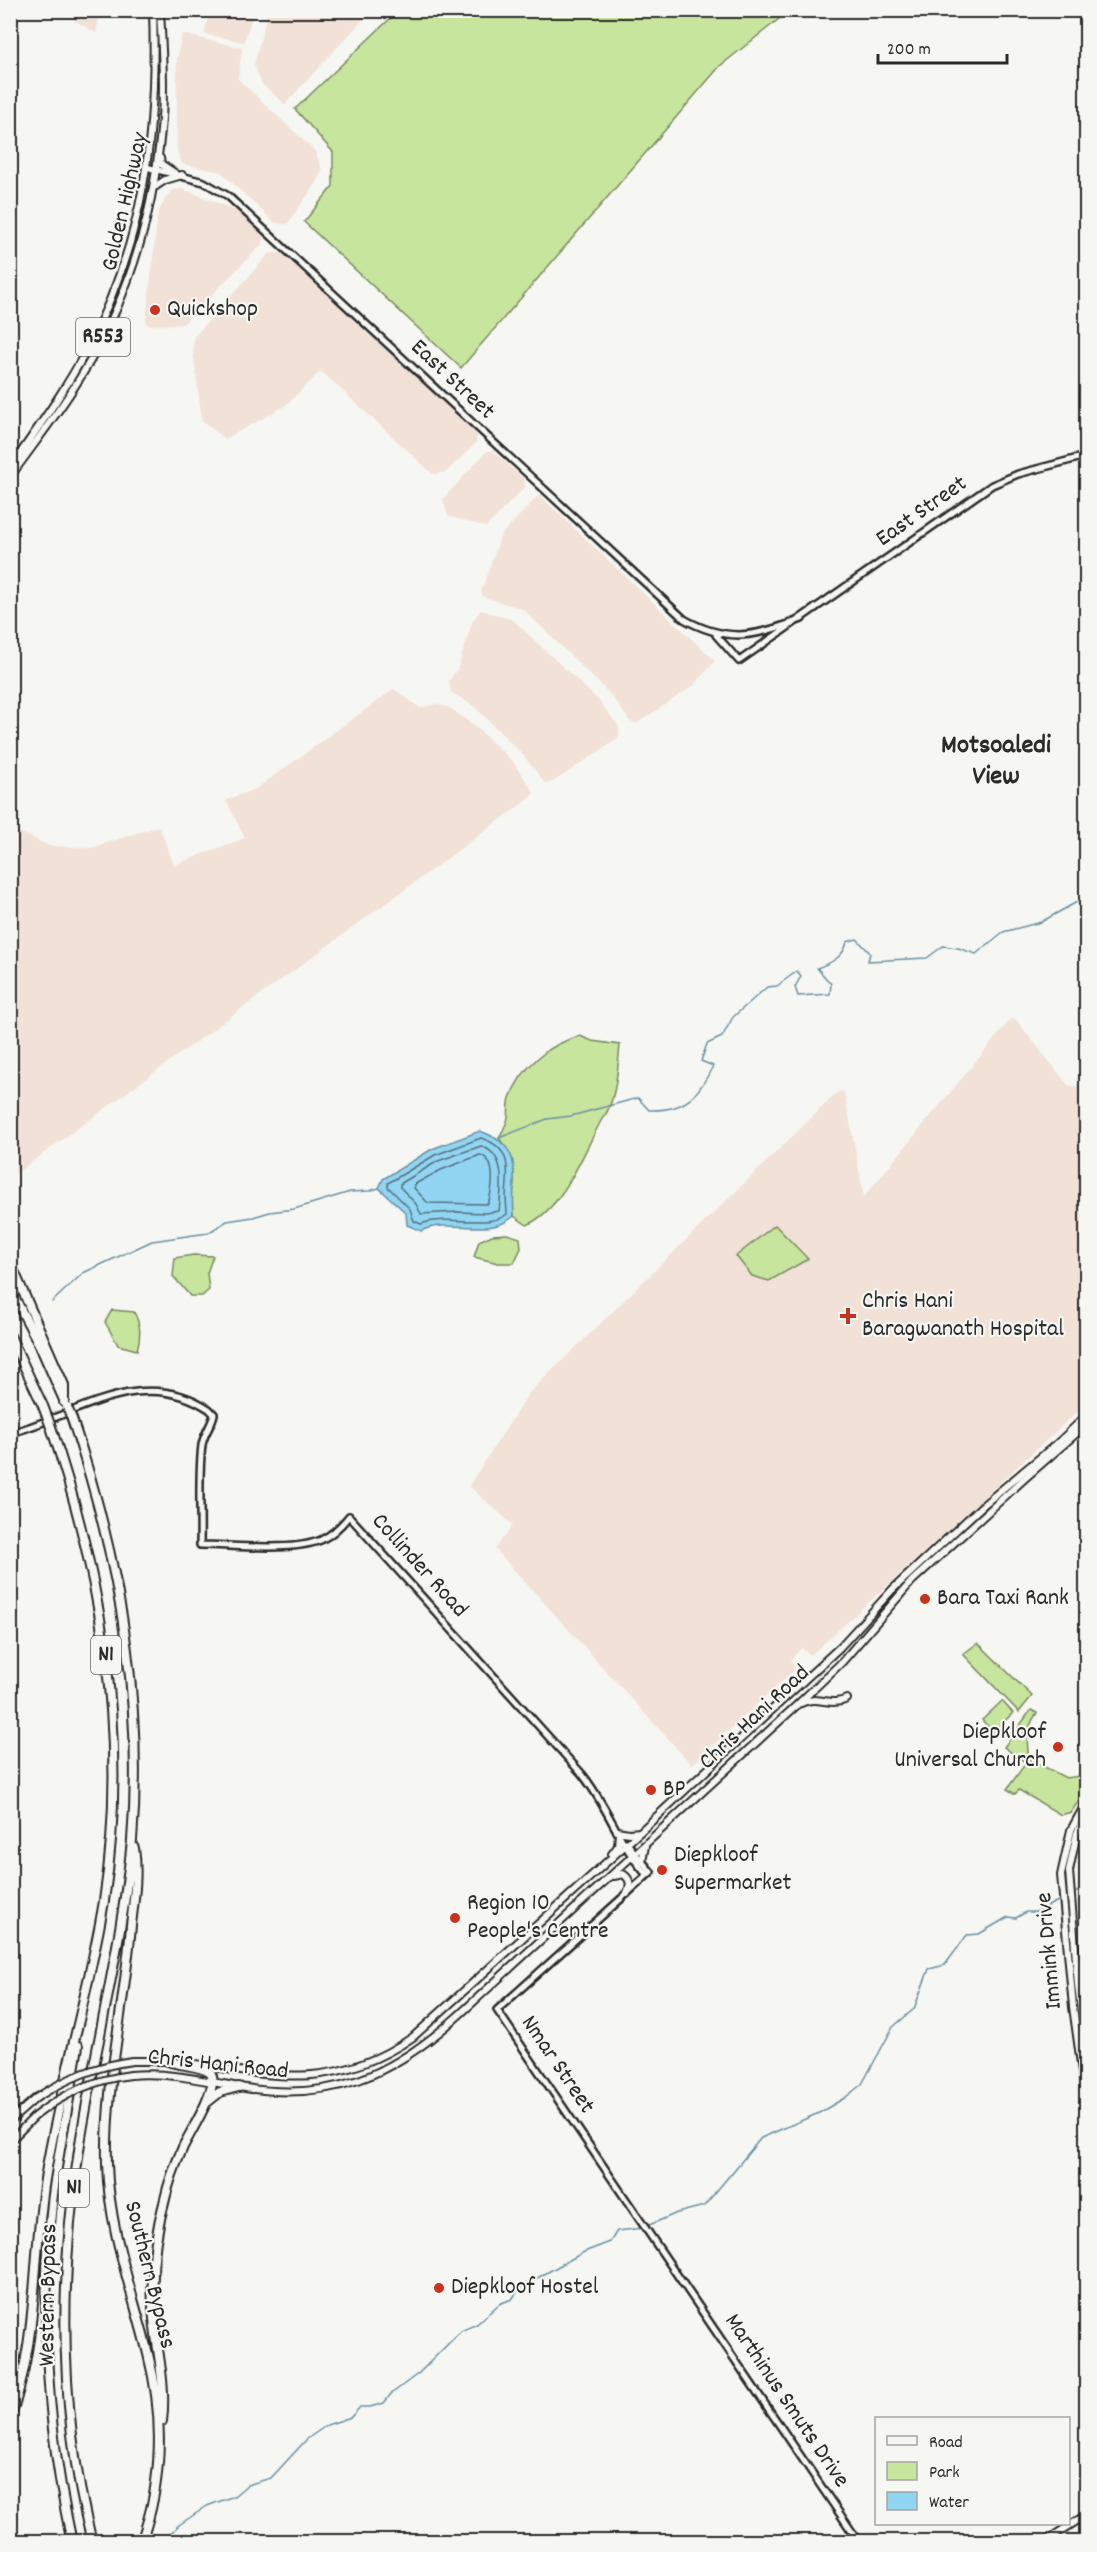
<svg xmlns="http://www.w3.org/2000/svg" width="1097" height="2552" font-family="Dekko,sans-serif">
	<rect width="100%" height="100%" fill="#f6f6f2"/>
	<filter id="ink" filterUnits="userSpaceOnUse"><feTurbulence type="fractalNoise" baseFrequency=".0167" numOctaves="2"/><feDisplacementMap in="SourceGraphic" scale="12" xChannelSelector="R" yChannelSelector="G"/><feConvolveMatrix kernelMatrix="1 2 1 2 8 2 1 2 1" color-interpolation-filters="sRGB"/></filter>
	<g filter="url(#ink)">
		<!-- built -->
		<path fill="#f1e1d7" d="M 59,11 L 100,11 L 96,33 Z
			M 210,11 L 254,11 L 244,42 L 204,34 Z
			M 268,11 L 268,10 L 371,11 L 285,104 L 262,84 L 254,65 Z
			M 182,34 L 242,48 L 238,79 L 315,151 L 322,170 L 314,186 L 287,224 L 275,223 L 221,172 L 182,164 L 177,150 L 177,59 Z
			M 183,189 L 238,211 L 264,237 L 263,243 L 183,324 L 148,325 L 146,323 L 158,213 L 167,196 L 173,190 Z
			M 270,253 L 281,253 L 474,430 L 477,436 L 476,443 L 446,472 L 433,474 L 321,371 L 285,406 L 225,439 L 202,421 L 193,349 L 194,337 Z
			M 487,451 L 493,451 L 524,479 L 525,487 L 486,527 L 448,516 L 443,499 Z
			M 539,495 L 715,661 L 694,685 L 636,724 L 630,721 L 610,694 L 523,609 L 484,597 L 481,592 L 501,535 Z
			M 481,610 L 513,620 L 599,701 L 619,727 L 619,738 L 553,782 L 545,783 L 524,756 L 475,707 L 451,692 L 449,681 L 458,668 L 473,620 Z
			M 394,689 L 420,708 L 437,704 L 450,708 L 478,729 L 512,761 L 534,792 L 530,798 L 11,1177 L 13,1039 L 10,1037 L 11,828 L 49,846 L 91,848 L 159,826 L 174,865 L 245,838 L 226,800 L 256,789 Z
			M 1011,1019 L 1016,1020 L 1068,1085 L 1076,1087 L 1086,1077 L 1086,1404 L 811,1655 L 801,1648 L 791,1660 L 795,1669 L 692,1765 L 495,1549 L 513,1525 L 469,1486 L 529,1393 L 838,1092 L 843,1091 L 845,1096 L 864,1197 Z"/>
		<!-- green -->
		<path fill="#c7e59d" stroke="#798864" stroke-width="1.5" d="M 398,11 L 789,11 L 720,66 L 461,368 L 304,222 L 333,186 L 333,152 L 295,109 Z
			M 580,1036 L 592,1041 L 620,1045 C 618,1065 616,1105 602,1119 C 583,1153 564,1208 527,1225 L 514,1216 C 510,1181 523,1170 499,1138 C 502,1132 507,1124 508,1117 C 509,1111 508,1104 510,1098 C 521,1068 548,1044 580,1036 Z
			M 775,1225 L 808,1259 L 769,1281 L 752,1276 L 736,1256 Z
			M 507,1234 L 520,1238 L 521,1248 L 514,1263 L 498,1263 L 474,1257 L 479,1241 L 492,1235 Z
			M 193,1255 L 213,1256 L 207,1273 L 209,1290 L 202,1296 L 190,1296 L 173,1276 L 175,1258 Z
			M 112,1310 L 134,1312 C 141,1325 141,1335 137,1350 L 118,1345 L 105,1322 Z
			M 978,1643 L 1032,1696 L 1019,1712 L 963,1654 Z
			M 1002,1701 L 1013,1713 L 993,1732 L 982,1720 Z
			M 1031,1710 L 1037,1713 C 1026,1728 1026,1741 1029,1759 L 1066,1778 L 1086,1775 L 1086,1791 L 1071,1812 L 1061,1815 L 1019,1790 L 1015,1794 L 1007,1789 L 1026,1763 L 1004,1747 Z"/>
		<!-- water -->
		<path fill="#91d5f3" stroke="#6891a3" stroke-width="1.5" d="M 480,1131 C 528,1148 510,1177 514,1216 C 489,1239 451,1217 421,1231 L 407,1225 L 406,1213 L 379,1188 L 383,1179 L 432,1149 Z"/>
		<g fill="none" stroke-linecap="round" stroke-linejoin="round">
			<!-- shore -->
			<path stroke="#546f7b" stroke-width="1.5" d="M 481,1138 C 512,1148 508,1168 506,1196 C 506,1202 507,1208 507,1214 C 491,1229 445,1214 421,1224 L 414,1221 L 410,1209 L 388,1187 L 388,1183 L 435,1155 Z
				M 481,1146 C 508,1155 501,1189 499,1211 L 485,1213 L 458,1212 L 421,1214 L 416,1204 L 400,1187 L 400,1184 L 438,1161 Z
				M 480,1155 C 498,1160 492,1191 488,1204 L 428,1203 L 414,1188 L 415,1184 L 441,1170 Z"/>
			<!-- stream -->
			<path stroke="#6891a3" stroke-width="1.5" d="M 499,1138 L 547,1119 L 571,1116 L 638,1098 L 649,1110 C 687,1111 697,1096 713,1066 L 701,1061 L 707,1044 L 722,1037 L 733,1017 L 767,987 L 777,986 L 797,971 L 801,976 L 795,987 L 798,996 L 830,994 L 831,984 L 817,968 C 831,963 844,957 847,942 L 857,939 L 870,953 L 868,961 L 927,958 L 943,946 L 958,948 L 976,954 L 1003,932 L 1041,922 L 1086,897
				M 52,1302 L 83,1273 L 152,1241 L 208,1233 L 227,1221 L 253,1217 L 270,1212 L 294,1209 L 350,1192 L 369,1191 L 379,1188
				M 1072,1895 L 1081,1889 L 1086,1881
				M 647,2226 L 677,2213 L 704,2206 L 761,2138 L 819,2113 L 846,2097 L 862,2084 L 893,2027 L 914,2009 L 929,1969 L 945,1965 L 967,1935 L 979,1934 L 1008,1917 L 1016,1918 L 1026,1912 L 1036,1912 L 1060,1900
				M 161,2542 L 179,2525 L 207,2506 L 234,2496 L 247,2485 L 271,2478 L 307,2439 L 327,2425 L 351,2417 L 360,2407 L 370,2407 L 384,2403 L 391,2394 L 419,2373 L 461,2331 L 477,2324 L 499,2304 L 512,2299 L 521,2287 L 584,2252 L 610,2242 L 617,2231 L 643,2228"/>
			<!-- tertiary casing -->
			<g stroke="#2b2b2b" stroke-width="10">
				<path id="tertiary" d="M 146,167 L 204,182 L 228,196 L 684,619 C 728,644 758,636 802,619
					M 716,635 L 739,661 L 992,485 L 1018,474 L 1086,456
					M 10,1433 C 76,1416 141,1364 209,1409 L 214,1414 C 212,1425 204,1433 202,1445 C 198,1477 201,1512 200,1545 C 233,1545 292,1552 321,1540 C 332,1535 341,1526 349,1516 L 582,1774 C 608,1806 619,1845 647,1875
					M 626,1842 L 651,1872 L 497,2010 L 859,2542"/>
			</g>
			<!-- secondary casing -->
			<g stroke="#2b2b2b" stroke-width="10">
				<path id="secondary" d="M 801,1703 C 817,1695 831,1707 847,1699
					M 1086,1803 L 1071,1830 L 1061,1875 L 1073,2007 L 1086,2100
					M 1086,1815 L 1077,1833 L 1069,1871 L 1078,1985 L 1086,2053
					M 617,1831 L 629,1833 L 640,1832
					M 612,1854 L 618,1846 L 619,1833
					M 642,1862 L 645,1846
					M 614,1876 L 623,1874 C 631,1879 631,1885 627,1894
					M 132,2061 L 168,2061
					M 196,2064 C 279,2078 338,2089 413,2037 L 641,1831 L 840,1647 L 892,1590 L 982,1506 L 1060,1441 L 1086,1416
					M 131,2075 C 168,2072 202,2080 239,2087 C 332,2103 392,2076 459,2015 L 797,1705 L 842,1662 L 912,1581 L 1024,1479 L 1086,1425
					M 10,2121 L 36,2098
					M 10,2141 L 35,2116
					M 1044,2542 L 1086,2515"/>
			</g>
			<!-- primary casing -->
			<g stroke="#2b2b2b" stroke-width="10">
				<path id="primary" d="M 160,158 L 161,164 L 176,174
					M 153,188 L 165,180 L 182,175
					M 10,468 C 37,429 65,391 87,349 C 145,239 157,134 153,10
					M 10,477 C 36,441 64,406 86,368 C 130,295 153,214 161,130 C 165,91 162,50 160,10"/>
			</g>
			<!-- motorway casing -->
			<g stroke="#2b2b2b" stroke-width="12">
				<path id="motorway" d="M 10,1262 L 64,1385 L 64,1402
					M 10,1289 L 40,1346 L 63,1398
					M 10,1336 L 43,1406
					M 72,1419 C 118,1555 144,1697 132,1840 C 122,1945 95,2046 79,2150 C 59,2280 59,2413 92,2542
					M 134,1848 C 138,1872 134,1900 131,1925 C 125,2004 105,2084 107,2164 C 109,2230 132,2290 148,2354 C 164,2416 163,2482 141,2542
					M 206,2103 L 220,2092 L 239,2087
					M 10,2418 C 39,2340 32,2255 46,2173 C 61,2082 89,1992 104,1901 C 129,1739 103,1580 51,1427
					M 162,2421 C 167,2382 155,2345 153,2307 C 151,2270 155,2234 165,2199 C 169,2181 176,2163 183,2147 C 191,2131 216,2092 212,2076 C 209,2065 176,2066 166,2060
					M 72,2542 C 47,2430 40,2317 52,2203 C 58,2151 70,2099 78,2046"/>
			</g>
			<!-- tertiary -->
			<use href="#tertiary" stroke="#f6f6f2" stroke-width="5"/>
			<!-- secondary -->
			<use href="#secondary" stroke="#f6f6f2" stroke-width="6"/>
			<!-- primary -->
			<use href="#primary" stroke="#f6f6f2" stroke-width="6"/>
			<!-- motorway -->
			<use href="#motorway" stroke="#f6f6f2" stroke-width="8"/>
			<!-- secondary-bridge casing -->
			<g stroke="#2b2b2b" stroke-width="10" stroke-linecap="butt">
				<path id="secondary-bridge" d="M 36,2098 C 67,2078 96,2066 132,2061
					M 35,2116 C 63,2094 95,2079 131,2075"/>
			</g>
			<!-- motorway-bridge casing -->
			<g stroke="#2b2b2b" stroke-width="12" stroke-linecap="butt">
				<path id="motorway-bridge" d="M 43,1406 L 51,1427
					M 67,1407 L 72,1419"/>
			</g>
			<!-- secondary-bridge -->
			<use href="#secondary-bridge" stroke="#f6f6f2" stroke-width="6"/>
			<!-- motorway-bridge -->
			<use href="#motorway-bridge" stroke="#f6f6f2" stroke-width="8"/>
		</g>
	</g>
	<!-- markers -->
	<g fill="#c8321e" stroke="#f6f6f2" stroke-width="2">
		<circle cx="155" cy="310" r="6"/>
		<path d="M845 1307h6v6h6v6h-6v6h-6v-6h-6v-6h6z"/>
		<circle cx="925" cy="1599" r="6"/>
		<circle cx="1058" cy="1747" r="6"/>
		<circle cx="651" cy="1790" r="6"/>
		<circle cx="662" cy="1870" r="6"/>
		<circle cx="455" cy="1918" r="6"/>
		<circle cx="439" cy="2288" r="6"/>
	</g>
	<g text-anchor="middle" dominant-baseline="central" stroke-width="4.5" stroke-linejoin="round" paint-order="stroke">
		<!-- shield labels -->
		<g fill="#f6f6f2" stroke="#686867" stroke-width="1.5">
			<rect x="76" y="318" width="54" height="38" rx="4.5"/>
			<rect x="91" y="1636" width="30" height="38" rx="4.5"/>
			<rect x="59" y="2169" width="30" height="38" rx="4.5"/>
		</g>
		<g font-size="22" font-weight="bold" fill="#2b2b2b">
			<text x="103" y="337">R553</text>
			<text x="106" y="1655">N1</text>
			<text x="74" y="2188">N1</text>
		</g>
		<!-- street labels -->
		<g font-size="24" fill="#2b2b2b" stroke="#f6f6f2">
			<text transform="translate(126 202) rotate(-77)">Golden Highway</text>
			<text transform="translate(452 380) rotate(43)">East Street</text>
			<text transform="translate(922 512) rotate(-35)">East Street</text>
			<text transform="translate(419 1566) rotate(48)">Collinder Road</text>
			<text transform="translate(755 1718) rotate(-43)">Chris Hani Road</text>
			<text transform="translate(1050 1951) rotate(-95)">Immink Drive</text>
			<text transform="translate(218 2065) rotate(6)">Chris Hani Road</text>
			<text transform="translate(557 2065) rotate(56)">Nmar Street</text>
			<text transform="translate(149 2275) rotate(76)">Southern Bypass</text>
			<text transform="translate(49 2295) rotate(-89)">Western Bypass</text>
			<text transform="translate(786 2401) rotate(56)">Marthinus Smuts Drive</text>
		</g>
		<!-- poi labels -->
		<g font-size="24" fill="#2b2b2b" stroke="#f6f6f2" text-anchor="start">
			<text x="167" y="310">Quickshop</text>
			<text x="862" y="1302">Chris Hani<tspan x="862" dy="28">Baragwanath Hospital</tspan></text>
			<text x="937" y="1599">Bara Taxi Rank</text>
			<text x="1046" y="1733" text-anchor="end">Diepkloof<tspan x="1046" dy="28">Universal Church</tspan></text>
			<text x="663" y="1790">BP</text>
			<text x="674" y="1856">Diepkloof<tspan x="674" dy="28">Supermarket</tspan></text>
			<text x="467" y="1904">Region 10<tspan x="467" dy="28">People's Centre</tspan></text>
			<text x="451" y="2288">Diepkloof Hostel</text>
		</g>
		<!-- quarter labels -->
		<g font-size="27" font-weight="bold" fill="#2b2b2b" stroke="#f6f6f2">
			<text x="996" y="746">Motsoaledi<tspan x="996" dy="31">View</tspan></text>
		</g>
	</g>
	<!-- margin -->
	<rect width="1097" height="2552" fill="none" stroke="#f6f6f2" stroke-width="36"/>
	<rect x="18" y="18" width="1061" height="2516" fill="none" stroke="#2b2b2b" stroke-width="2" filter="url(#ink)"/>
	<!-- legend -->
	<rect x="875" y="2417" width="195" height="108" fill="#f6f6f2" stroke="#a5a5a2" stroke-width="1.5"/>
	<rect x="887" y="2436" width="30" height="9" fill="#f6f6f2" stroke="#a5a5a2" stroke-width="1.5"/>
	<text x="929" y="2447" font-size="18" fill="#2b2b2b">Road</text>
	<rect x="887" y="2462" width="30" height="18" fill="#c7e59d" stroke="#a5a5a2" stroke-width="1.5"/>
	<text x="929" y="2477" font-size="18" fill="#2b2b2b">Park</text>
	<rect x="887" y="2492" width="30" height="18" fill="#91d5f3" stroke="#a5a5a2" stroke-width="1.5"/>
	<text x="929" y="2507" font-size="18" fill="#2b2b2b">Water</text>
	<!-- scale -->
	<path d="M878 54v9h129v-9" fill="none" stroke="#2b2b2b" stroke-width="3"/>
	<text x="887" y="54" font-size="18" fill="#2b2b2b" stroke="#f6f6f2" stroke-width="4.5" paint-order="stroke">200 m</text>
</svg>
